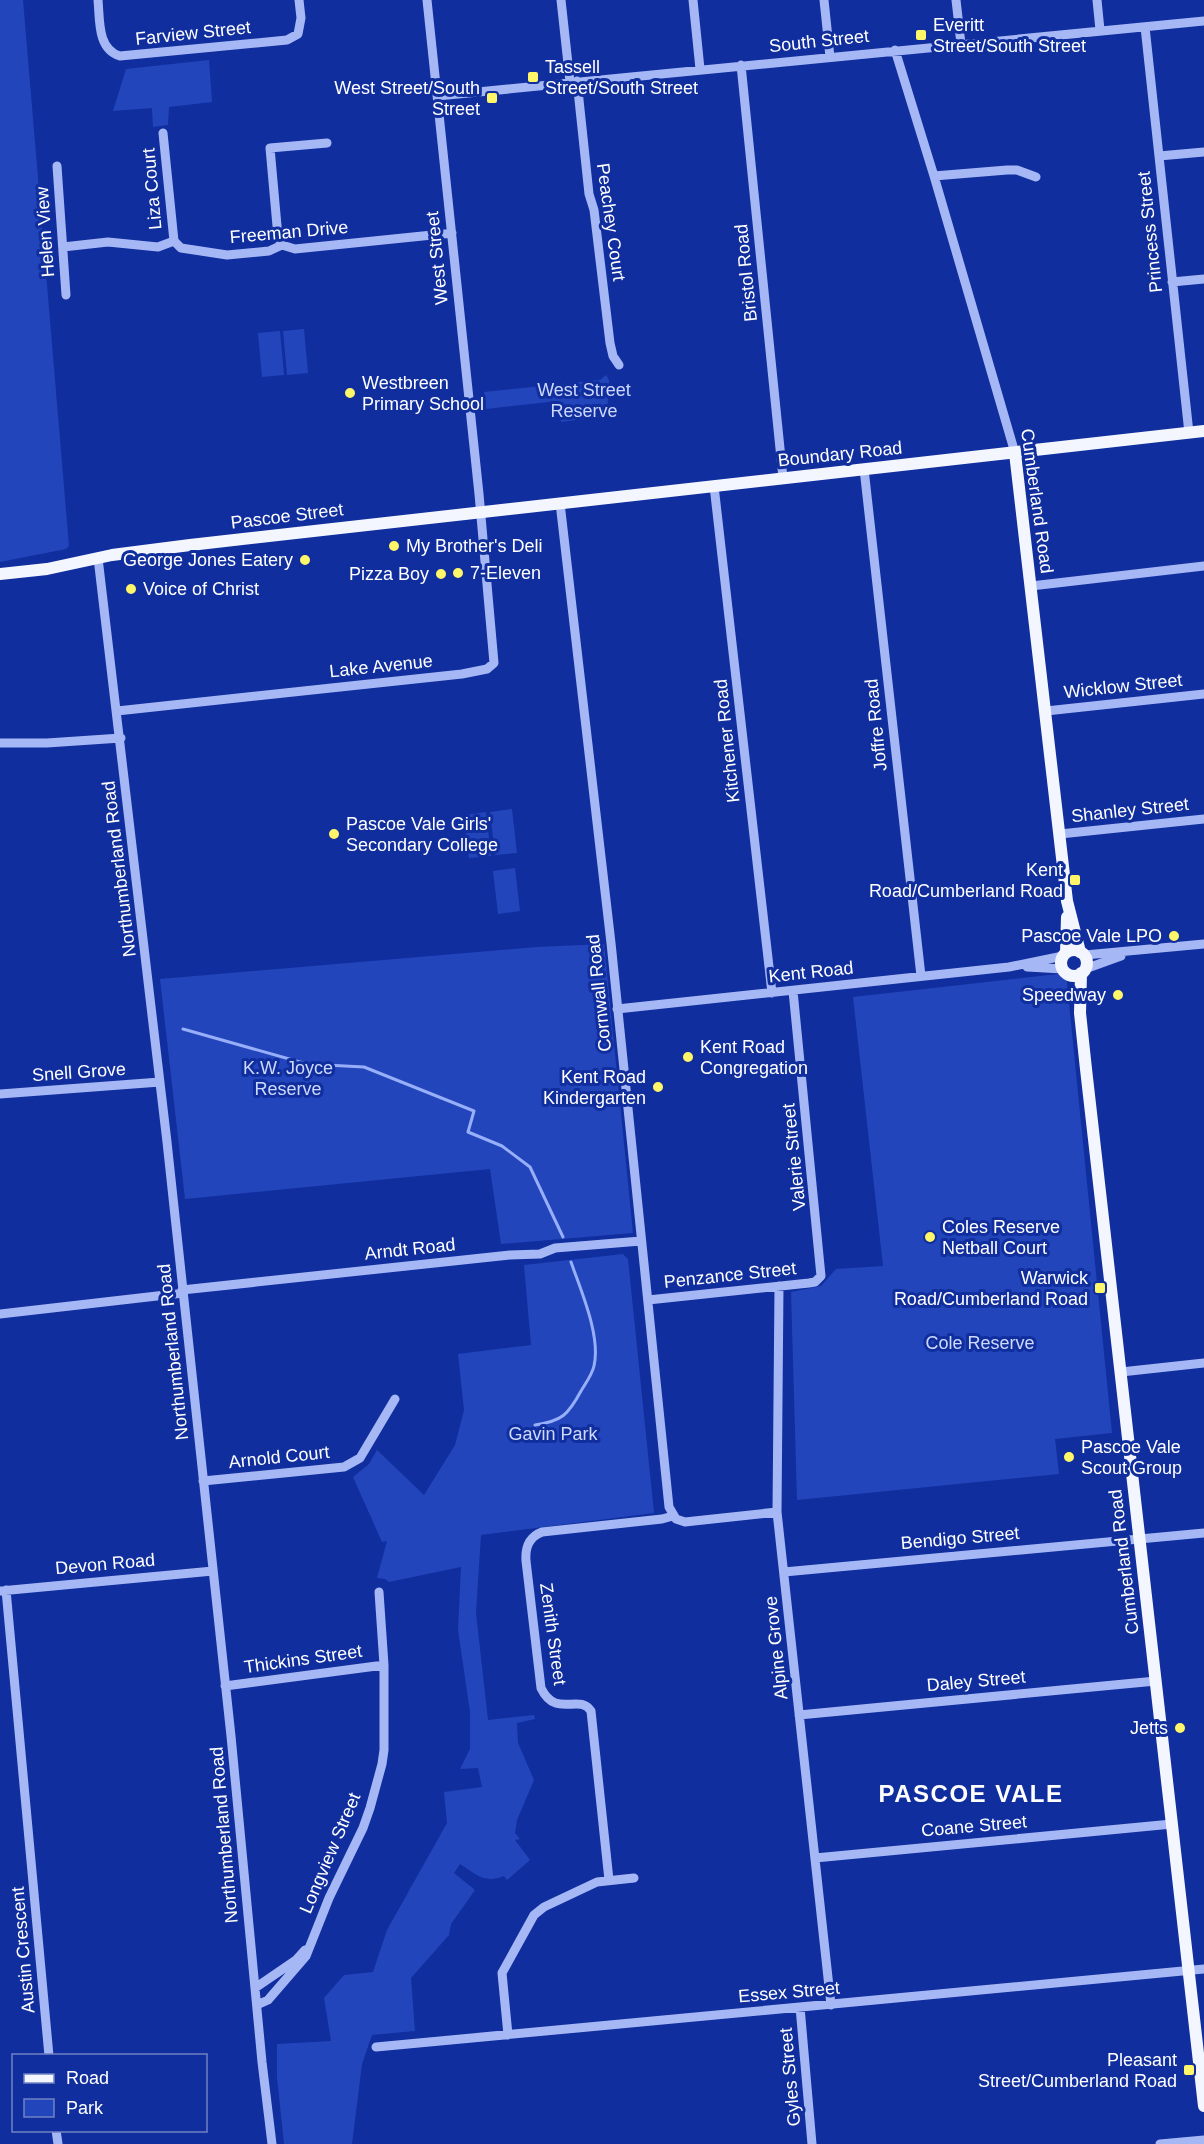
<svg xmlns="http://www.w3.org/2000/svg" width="1204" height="2144" font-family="Helvetica,sans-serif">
	<rect width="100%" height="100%" fill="#102e9d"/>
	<!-- green -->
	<path fill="#2345bc" d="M 0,0 L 23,0 L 69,546 L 66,549 L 0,562 Z
		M 209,60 L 212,102 L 169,107 L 168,125 L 153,127 L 152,108 L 113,111 L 126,69 Z
		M 304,329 L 308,373 L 287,375 L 283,331 Z
		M 280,331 L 284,375 L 262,377 L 258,333 Z
		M 606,375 L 609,380 L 607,416 L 561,422 L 558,401 L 486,409 L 484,392 L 600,380 Z
		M 512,809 L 517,853 L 495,855 L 490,812 Z
		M 486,812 L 491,856 L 469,858 L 464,815 Z
		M 515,868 L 520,911 L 498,914 L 493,871 Z
		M 604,944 L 633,1233 L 501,1244 L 490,1169 L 185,1199 L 160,979 L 537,947 Z
		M 1066,973 L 1112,1433 L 1055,1439 L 1059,1474 L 797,1500 L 791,1292 L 821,1286 L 836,1269 L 883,1266 L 853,997 Z
		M 623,1254 L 628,1259 L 654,1513 L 481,1535 L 476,1613 L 488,1720 L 534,1715 L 535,1719 L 517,1723 L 518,1743 L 534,1780 L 517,1820 L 515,1833 L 520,1839 L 515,1840 L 530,1860 L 507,1880 L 504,1876 C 484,1884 476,1874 460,1864 L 454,1873 L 475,1890 L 451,1924 L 449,1935 L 411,1978 L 415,2031 L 372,2035 L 362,2064 L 352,2144 L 284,2144 L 277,2077 L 277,2044 L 331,2041 L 324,1998 L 344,1975 L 373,1972 L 387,1930 L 447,1823 L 444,1792 L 482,1787 L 478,1768 L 460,1769 L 470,1749 L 470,1712 L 458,1630 L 461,1567 L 389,1582 L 385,1579 L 377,1578 L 387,1541 L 382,1542 L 353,1477 L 369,1464 L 377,1450 L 424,1495 L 455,1445 L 464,1410 L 458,1354 L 531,1345 L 524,1265 Z"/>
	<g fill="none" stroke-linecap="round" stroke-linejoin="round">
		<!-- stream -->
		<path stroke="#97aef8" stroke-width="3" d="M 183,1029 L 307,1064 L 364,1067 L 474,1111 L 468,1132 L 502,1146 L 530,1167 L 563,1237
			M 535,1425 C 562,1421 568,1415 581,1391 C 585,1384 592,1375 594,1366 C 601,1336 581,1291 571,1262"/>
		<!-- minor -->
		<path stroke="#a6b7f5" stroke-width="9" d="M 98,0 C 100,20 97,49 120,56 L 287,40 L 298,34 L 301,18 L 299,0
			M 561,0 L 570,82
			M 693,0 L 700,69
			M 824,0 L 830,57
			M 956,0 L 961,44
			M 1097,0 L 1100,30
			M 1145,27 L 1189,433
			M 895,50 L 934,176 L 1015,453
			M 741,65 L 783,478
			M 577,81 L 589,194 L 594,210 L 610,343 L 613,356 L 619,365
			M 437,96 L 1204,21
			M 163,133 L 174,241
			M 1159,156 L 1204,152
			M 57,166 L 66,295
			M 934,176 L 1007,170 L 1017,170 L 1036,177
			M 282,245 L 278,237 L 270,148 L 327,143
			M 63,247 L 108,242 L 158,247 L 174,241 L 181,248 L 227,255 L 269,251 L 282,245 L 295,249 L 452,233
			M 1172,282 L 1204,279
			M 864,469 L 921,976
			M 714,486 L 772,993
			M 560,503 L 611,943 L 669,1507 L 676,1519 L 685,1522 L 777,1512
			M 98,558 L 167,1142 L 231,1736 L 262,2062 L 272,2144
			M 1031,586 L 1204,566
			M 117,711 L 462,674 L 487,669 L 494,663 L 479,494 L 427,0
			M 1046,711 L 1204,694
			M 0,743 L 47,743 L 121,738
			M 1060,834 L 1204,819
			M 1085,955 L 1204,944
			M 1027,967 L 1063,969
			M 1085,969 L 1121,956
			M 617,1009 L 1009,967 L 1063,956
			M 0,1094 L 160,1082
			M 779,1286 L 777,1512 L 831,2005
			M 182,1290 L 510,1255 L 540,1254 L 555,1248 L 641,1241
			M 648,1300 L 809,1283 L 815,1282 L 821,1276 L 793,991
			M 0,1314 L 183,1293
			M 1121,1372 L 1204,1363
			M 203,1481 L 344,1467 L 360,1458 L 395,1399
			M 784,1572 L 1204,1533
			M 6,1590 L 49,2056
			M 0,1591 L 213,1571
			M 225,1686 L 384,1665
			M 799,1715 L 1156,1681
			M 815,1858 L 1172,1824
			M 609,1880 L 591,1711 C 579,1693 556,1719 541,1688 L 526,1561 C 525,1547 529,1537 542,1532 L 662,1519 L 673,1516
			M 255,1988 L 296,1960 L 305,1950
			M 257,2005 L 268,2000 L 306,1956 L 329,1898 L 363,1828 L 370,1808 L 382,1764 L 384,1750 L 384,1665 L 379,1592
			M 800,2007 L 812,2144
			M 508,2035 L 502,1973 L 534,1915 L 544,1907 L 597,1882 L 634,1878
			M 376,2047 L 1204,1969
			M 56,2130 L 58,2144
			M 1160,2144 L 1204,2140"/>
		<!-- major -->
		<path stroke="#f3f5ff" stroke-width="12" d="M 1015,453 L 1067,901 L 1080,952
			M 0,574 L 47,569 L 112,555 L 190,545 L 1204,431
			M1061 963a13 13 0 1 1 26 0a13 13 0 1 1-26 0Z
			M 1066,953 L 1067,917
			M 1081,973 L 1080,1013 L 1086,1069 L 1204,2106"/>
	</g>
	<!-- markers -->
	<g fill="#fff669" stroke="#102e9d" stroke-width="2">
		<rect x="915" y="29" width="12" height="12" rx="3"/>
		<rect x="527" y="71" width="12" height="12" rx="3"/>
		<rect x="486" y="92" width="12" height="12" rx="3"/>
		<circle cx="350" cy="393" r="6"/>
		<circle cx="394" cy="546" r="6"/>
		<circle cx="305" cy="560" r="6"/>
		<circle cx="458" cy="573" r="6"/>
		<circle cx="441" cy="574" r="6"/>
		<circle cx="131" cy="589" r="6"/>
		<circle cx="334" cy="834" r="6"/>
		<rect x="1069" y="874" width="12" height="12" rx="3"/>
		<circle cx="1174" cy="936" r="6"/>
		<circle cx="1118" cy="995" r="6"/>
		<circle cx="688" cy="1057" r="6"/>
		<circle cx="658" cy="1087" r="6"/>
		<circle cx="930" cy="1237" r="6"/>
		<rect x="1094" y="1282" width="12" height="12" rx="3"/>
		<circle cx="1069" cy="1457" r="6"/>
		<circle cx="1180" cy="1728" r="6"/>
		<rect x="1183" y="2064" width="12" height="12" rx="3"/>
	</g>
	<g text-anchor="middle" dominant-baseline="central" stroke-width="6" stroke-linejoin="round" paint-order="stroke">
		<!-- poi labels -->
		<g font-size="18" fill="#fff" stroke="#102e9d" text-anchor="start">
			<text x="933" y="25">Everitt<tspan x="933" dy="21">Street/South Street</tspan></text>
			<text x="545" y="67">Tassell<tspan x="545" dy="21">Street/South Street</tspan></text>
			<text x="480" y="88" text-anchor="end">West Street/South<tspan x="480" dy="21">Street</tspan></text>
			<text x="362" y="383">Westbreen<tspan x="362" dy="21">Primary School</tspan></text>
			<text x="406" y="546">My Brother's Deli</text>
			<text x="293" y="560" text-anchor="end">George Jones Eatery</text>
			<text x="470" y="573">7-Eleven</text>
			<text x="429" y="574" text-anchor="end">Pizza Boy</text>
			<text x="143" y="589">Voice of Christ</text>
			<text x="346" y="824">Pascoe Vale Girls'<tspan x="346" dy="21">Secondary College</tspan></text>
			<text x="1063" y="870" text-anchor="end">Kent<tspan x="1063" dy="21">Road/Cumberland Road</tspan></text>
			<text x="1162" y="936" text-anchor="end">Pascoe Vale LPO</text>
			<text x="1106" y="995" text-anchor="end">Speedway</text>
			<text x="700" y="1047">Kent Road<tspan x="700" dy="21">Congregation</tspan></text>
			<text x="646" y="1077" text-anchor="end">Kent Road<tspan x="646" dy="21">Kindergarten</tspan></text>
			<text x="942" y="1227">Coles Reserve<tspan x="942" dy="21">Netball Court</tspan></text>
			<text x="1088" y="1278" text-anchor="end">Warwick<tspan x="1088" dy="21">Road/Cumberland Road</tspan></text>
			<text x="1081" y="1447">Pascoe Vale<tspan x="1081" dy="21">Scout Group</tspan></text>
			<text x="1168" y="1728" text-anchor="end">Jetts</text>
			<text x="1177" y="2060" text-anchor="end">Pleasant<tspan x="1177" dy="21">Street/Cumberland Road</tspan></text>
		</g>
		<!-- street labels -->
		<g font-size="18" fill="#fff" stroke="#102e9d">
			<text transform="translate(193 33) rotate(-6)">Farview Street</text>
			<text transform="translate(819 41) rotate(-6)">South Street</text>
			<text transform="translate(152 189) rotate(-95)">Liza Court</text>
			<text transform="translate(611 222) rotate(82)">Peachey Court</text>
			<text transform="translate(45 232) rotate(-94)">Helen View</text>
			<text transform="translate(289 232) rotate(-5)">Freeman Drive</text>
			<text transform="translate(1150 232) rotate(-96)">Princess Street</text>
			<text transform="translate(437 258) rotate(-96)">West Street</text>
			<text transform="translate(746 273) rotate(-96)">Bristol Road</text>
			<text transform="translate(840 454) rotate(-6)">Boundary Road</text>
			<text transform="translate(1037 501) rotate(82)">Cumberland Road</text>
			<text transform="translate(287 516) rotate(-7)">Pascoe Street</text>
			<text transform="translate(381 666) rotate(-6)">Lake Avenue</text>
			<text transform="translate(1123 686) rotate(-6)">Wicklow Street</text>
			<text transform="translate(876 725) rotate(-96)">Joffre Road</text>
			<text transform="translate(727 741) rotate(-96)">Kitchener Road</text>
			<text transform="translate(1130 810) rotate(-6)">Shanley Street</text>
			<text transform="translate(119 869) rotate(-97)">Northumberland Road</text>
			<text transform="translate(811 972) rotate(-6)">Kent Road</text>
			<text transform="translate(599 993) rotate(-96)">Cornwall Road</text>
			<text transform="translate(79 1072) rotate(-4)">Snell Grove</text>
			<text transform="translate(794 1157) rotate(-96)">Valerie Street</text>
			<text transform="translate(410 1249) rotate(-6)">Arndt Road</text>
			<text transform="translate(730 1275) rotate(-6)">Penzance Street</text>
			<text transform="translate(173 1352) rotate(-96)">Northumberland Road</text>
			<text transform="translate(279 1457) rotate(-6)">Arnold Court</text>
			<text transform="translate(960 1538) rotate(-5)">Bendigo Street</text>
			<text transform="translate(1124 1562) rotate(-97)">Cumberland Road</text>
			<text transform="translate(105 1564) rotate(-5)">Devon Road</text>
			<text transform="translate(553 1634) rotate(82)">Zenith Street</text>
			<text transform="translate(776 1648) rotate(-96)">Alpine Grove</text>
			<text transform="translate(303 1659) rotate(-8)">Thickins Street</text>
			<text transform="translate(976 1681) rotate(-5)">Daley Street</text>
			<text transform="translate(974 1826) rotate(-5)">Coane Street</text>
			<text transform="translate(224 1835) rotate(-95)">Northumberland Road</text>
			<text transform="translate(330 1853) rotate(-67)">Longview Street</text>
			<text transform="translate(23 1950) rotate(-95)">Austin Crescent</text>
			<text transform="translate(789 1992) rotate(-5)">Essex Street</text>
			<text transform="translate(790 2077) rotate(-95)">Gyles Street</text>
		</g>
		<!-- park labels -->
		<g font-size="18" fill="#ced9fe" stroke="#102e9d">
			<text x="584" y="390">West Street<tspan x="584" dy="21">Reserve</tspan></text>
			<text x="288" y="1068">K.W. Joyce<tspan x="288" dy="21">Reserve</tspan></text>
			<text x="980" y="1343">Cole Reserve</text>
			<text x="553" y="1434">Gavin Park</text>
		</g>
		<!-- district labels -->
		<g font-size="24" font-weight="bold" letter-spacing="1.5" fill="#fff" stroke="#102e9d">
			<text x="971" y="1793">PASCOE VALE</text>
		</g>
	</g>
	<!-- legend -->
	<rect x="12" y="2054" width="195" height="78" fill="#102e9d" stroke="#7082c4" stroke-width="1.5"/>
	<rect x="24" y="2074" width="30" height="9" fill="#f3f5ff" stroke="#7082c4" stroke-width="1.5"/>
	<text x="66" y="2084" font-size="18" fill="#ffffff">Road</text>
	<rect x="24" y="2099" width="30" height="18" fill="#2345bc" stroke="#7082c4" stroke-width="1.5"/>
	<text x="66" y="2114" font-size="18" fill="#ffffff">Park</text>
</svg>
